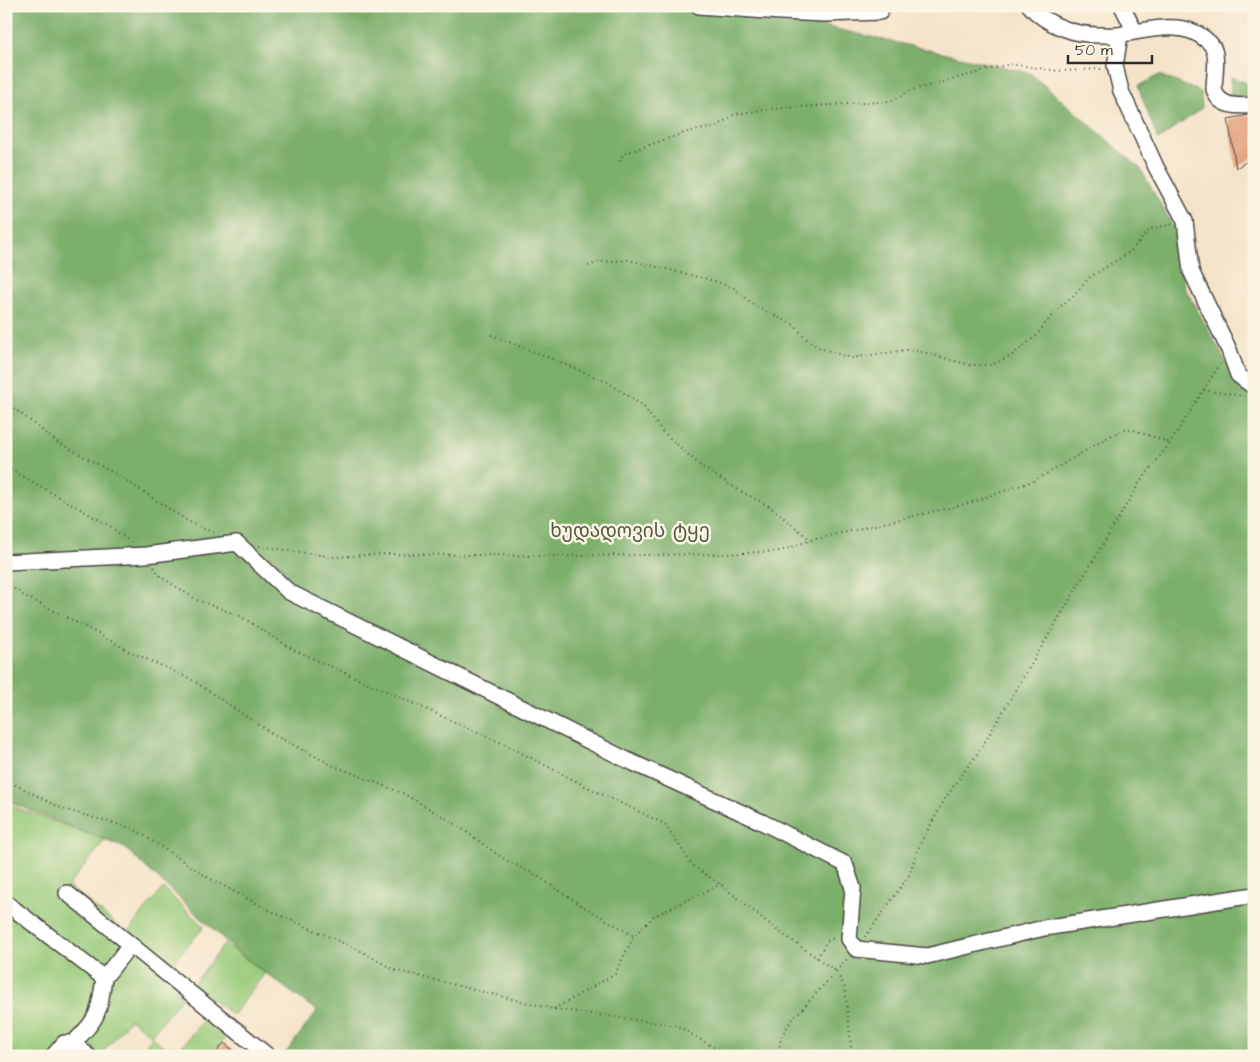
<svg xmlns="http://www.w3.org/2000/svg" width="1260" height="1062" font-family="'Architects Daughter','Noto Sans Georgian',sans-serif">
	<rect width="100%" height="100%" fill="#fcf5e5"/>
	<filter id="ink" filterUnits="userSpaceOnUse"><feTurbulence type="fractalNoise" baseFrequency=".02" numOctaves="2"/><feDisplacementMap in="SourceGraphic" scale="10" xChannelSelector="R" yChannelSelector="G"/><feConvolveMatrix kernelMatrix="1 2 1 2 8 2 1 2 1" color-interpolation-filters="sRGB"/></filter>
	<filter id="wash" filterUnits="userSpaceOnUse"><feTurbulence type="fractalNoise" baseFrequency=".0096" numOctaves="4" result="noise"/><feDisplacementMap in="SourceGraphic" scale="20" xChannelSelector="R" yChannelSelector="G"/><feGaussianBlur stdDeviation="1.12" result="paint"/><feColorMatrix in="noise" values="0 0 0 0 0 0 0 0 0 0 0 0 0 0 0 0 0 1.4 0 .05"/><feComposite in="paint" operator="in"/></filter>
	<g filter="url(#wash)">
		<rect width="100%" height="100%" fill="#f5e3c9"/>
		<!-- green -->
		<path fill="#9acb7b" stroke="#627b53" d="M 6,804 L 105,840 L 68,886 L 127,933 L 163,888 L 204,927 L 169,967 L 182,997 L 151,1035 L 130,1019 L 100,1056 L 69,1048 L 62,1056 L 6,1056 Z
			M 225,943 L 265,973 L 233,1015 L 193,985 Z
			M 206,1016 L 228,1034 L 211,1056 L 137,1056 L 152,1037 L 175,1055 Z"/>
		<!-- forest -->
		<path fill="#7baf6b" stroke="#536d4b" d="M 6,6 L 360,6 L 369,14 L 431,6 L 735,6 L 1030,73 L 1140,168 L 1174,228 L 1184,286 L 1236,380 L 1254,380 L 1254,1056 L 287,1056 L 285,1054 L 317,1011 L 241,955 L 125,848 L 6,801 Z
			M 1159,75 L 1201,92 L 1202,108 L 1158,140 L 1138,86 Z
			M 1230,77 C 1243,81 1254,83 1254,99 L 1231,97 Z"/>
		<g id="blocks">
			<!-- building -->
			<path fill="#df926b" d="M 1254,114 L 1254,157 L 1236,168 L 1228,119 Z
				M 224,1043 L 240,1056 L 214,1056 Z"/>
		</g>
	</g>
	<g filter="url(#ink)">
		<use href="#blocks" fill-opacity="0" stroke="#494743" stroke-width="1"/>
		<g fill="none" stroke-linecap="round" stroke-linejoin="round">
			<!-- minor casing -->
			<g stroke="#494743" stroke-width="18">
				<path id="minor" d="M 699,6 L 781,12 L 781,6
					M 1030,6 C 1046,25 1075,35 1099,35 C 1107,35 1115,36 1123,34 C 1149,30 1182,20 1205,39 C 1209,42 1213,46 1214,50 C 1218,61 1214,78 1214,89 C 1218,107 1238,107 1254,105
					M 1122,6 L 1135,32
					M 781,12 L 825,14 L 880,12
					M 1120,35 L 1115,66 L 1121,91 L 1156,167 L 1185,221 L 1191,271 L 1229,350 L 1238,375 L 1254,387
					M 6,562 L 146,555 L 237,543 L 289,592 L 627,760 L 762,822 L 845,864 L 853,888 L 849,939 L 856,949 L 927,956 L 1044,928 L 1254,895
					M 67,893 L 268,1056
					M 6,903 L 104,978 C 99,1013 99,1018 73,1043 L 64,1043 L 53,1056
					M 104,978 L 130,945
					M 73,1043 L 88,1056"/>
			</g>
			<!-- path -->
			<path stroke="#494743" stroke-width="2" stroke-dasharray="1 4" stroke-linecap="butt" d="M 620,161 L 623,154 L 687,132 L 715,127 L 735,114 L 770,109 L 892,101 L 909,91 L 1010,64 L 1058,71 L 1102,69
				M 588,266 L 599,262 L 629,260 L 711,280 L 734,288 L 755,306 L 794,325 L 805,338 L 820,348 L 851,358 L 907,350 L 922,352 L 970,365 L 991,365 L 1011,356 L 1036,336 L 1055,311 L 1073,296 L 1090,277 L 1130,252 L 1150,229 L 1173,224
				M 491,335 L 560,362 L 609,383 L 642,405 L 663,432 L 702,467 L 740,491 L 769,506 L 811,540
				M 1204,390 L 1244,396
				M 6,402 L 57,442 L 119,476 L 189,522 L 214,533
				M 6,467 L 110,526 L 130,542
				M 259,546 L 333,557 L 386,554 L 558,556 L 724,554 L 780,551 L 812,540 L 969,503 L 1036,480 L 1110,436 L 1125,429 L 1131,429 L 1170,443
				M 154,567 L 161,577 L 197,600 L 240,616 L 292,649 L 506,745 L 593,790 L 665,824 L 692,865 L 724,887 L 777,930 L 836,971 L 845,988 L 852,1056
				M 6,583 L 23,595 L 82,625 L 129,651 L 191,679 L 274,735 L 332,765 L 402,793 L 454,823 L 501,857 L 539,877 L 579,904 L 634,936
				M 6,780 L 63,809 L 134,829 L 207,877 L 267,909 L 361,951 L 394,970 L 553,1009 L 676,1025 L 728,1056
				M 865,937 L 908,877 L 920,844 L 946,797 L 980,750 L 1140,482 L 1170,443 L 1220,364
				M 817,958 L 827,941 L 836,937
				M 554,1009 L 615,974 L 634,936 L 654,916 L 721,884
				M 777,1056 L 782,1035 L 792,1020 L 848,958"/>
			<!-- minor -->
			<use href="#minor" stroke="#fff" stroke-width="15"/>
		</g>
	</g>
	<g text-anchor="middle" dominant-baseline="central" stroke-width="5" stroke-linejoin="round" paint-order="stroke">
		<!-- park labels -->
		<g font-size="19" fill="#4c5b43" stroke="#fcf5e5">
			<text x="630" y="531">ხუდადოვის ტყე</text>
		</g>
	</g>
	<!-- margin -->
	<rect width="1260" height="1062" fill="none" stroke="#fcf5e5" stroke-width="25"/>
	<!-- scale -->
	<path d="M1068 55v8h84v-8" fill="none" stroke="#2b2b2b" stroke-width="2.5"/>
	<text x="1075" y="55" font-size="15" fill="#2b2b2b" stroke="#fcf5e5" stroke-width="4" paint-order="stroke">50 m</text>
</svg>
